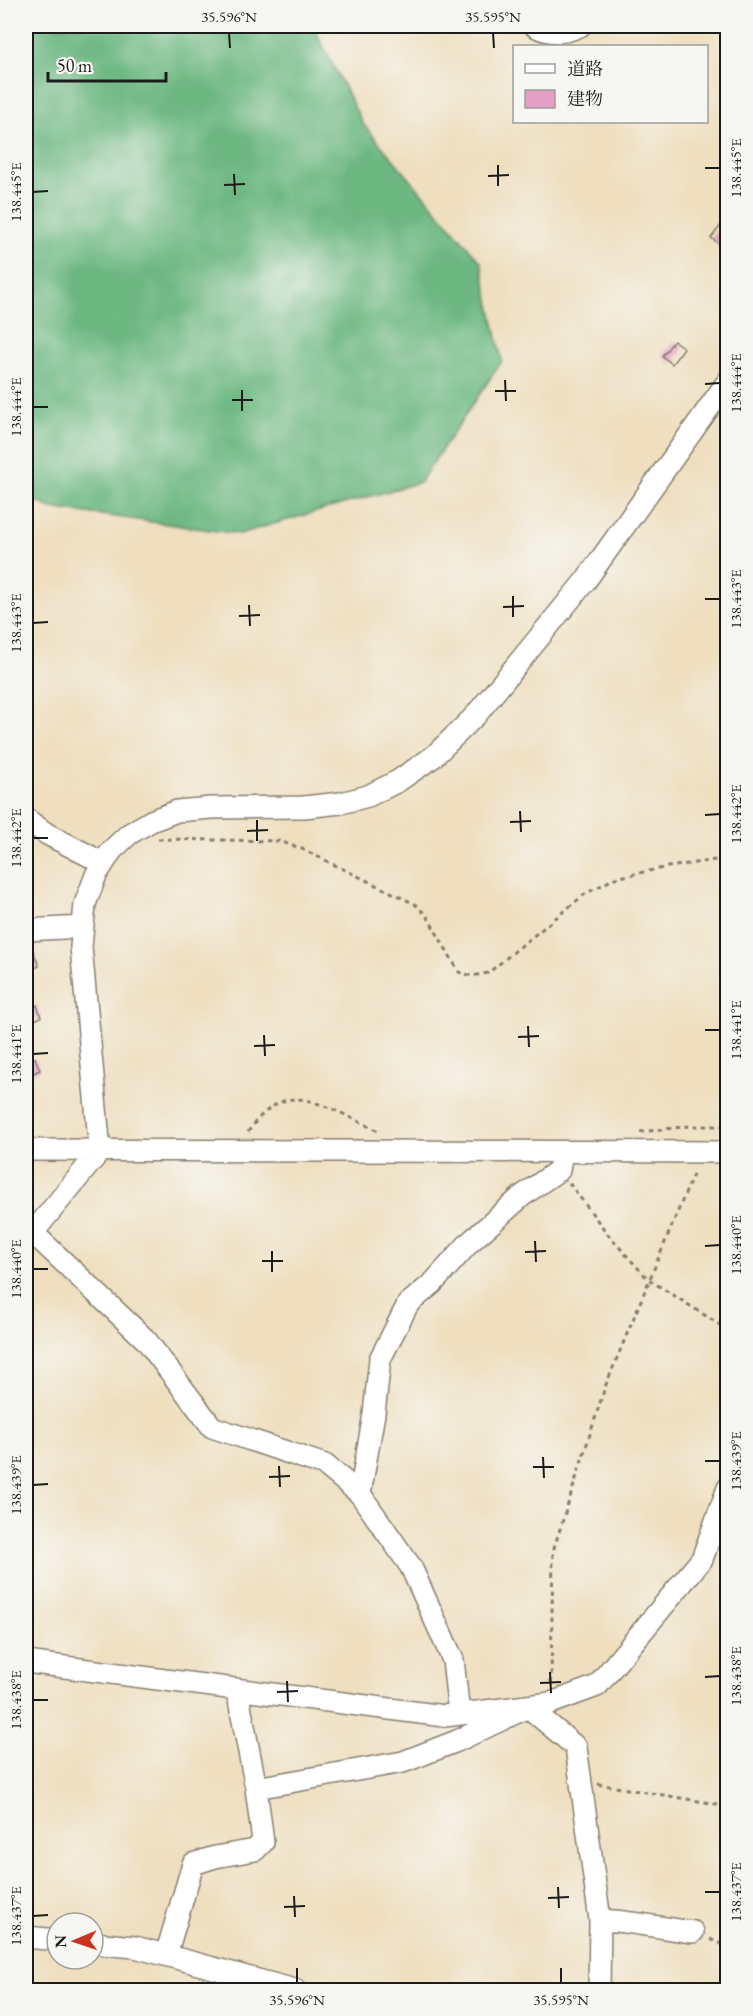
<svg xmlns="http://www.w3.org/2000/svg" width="753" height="2016" font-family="'EB Garamond','Noto Serif JP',serif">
	<rect width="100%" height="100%" fill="#f6f6f2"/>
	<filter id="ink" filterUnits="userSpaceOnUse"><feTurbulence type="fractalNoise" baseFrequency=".0167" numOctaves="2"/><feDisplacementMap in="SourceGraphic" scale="12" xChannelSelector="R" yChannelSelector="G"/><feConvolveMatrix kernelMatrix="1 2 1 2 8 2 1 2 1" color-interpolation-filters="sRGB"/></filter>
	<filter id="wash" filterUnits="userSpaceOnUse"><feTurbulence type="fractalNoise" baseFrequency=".008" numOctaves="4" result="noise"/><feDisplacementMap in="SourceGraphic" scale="24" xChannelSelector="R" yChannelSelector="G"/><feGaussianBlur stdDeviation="1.35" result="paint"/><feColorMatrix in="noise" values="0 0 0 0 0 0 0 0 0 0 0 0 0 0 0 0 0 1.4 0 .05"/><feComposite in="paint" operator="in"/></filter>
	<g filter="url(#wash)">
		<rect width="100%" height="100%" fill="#efdfbf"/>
		<!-- forest -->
		<path fill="#6db881" stroke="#446a4e" stroke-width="1.5" d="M 26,26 L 313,26 L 363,124 L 481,262 L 502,361 L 420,482 L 239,534 L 51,508 L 26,496 Z"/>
		<g id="blocks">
			<!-- building -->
			<path fill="#e39fc6" d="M 728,216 L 728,250 L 711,238 Z
				M 674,341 L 684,348 L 672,364 L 662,356 Z
				M 26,943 L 30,943 L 39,966 L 26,972 Z
				M 37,1005 L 41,1017 L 26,1024 L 26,1010 Z
				M 35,1058 L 40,1070 L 26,1076 L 26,1062 Z"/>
		</g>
	</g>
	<g filter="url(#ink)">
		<use href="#blocks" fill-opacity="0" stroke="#867e6e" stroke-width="1.5"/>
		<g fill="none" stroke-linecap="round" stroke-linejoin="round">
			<!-- minor casing -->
			<g stroke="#867e6e" stroke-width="24">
				<path id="minor" d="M 535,26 C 549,34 565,33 580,26
					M 26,819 L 47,834 L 103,863
					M 26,930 L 83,927
					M 26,1150 L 728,1152
					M 32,1232 L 146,1340 L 212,1427 L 325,1465 L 360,1494 L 411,1567 L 453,1660 L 459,1714
					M 26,1241 L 100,1151 L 81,947 L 85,904 L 96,875 L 112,850 L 129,834 L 151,821 L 177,811 L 211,808 L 304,807 L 341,803 L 368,796 L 398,781 L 433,757 L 475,716 L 586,580 L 728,381
					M 360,1494 L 374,1414 L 380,1359 L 408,1304 L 433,1283 L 469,1243 L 522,1196 L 559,1170 L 562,1152
					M 26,1662 L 444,1716 L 551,1703 L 597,1686 L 702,1559 L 728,1488
					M 256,1788 L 403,1762 L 457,1741 L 528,1707 L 576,1747 L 600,1920 L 599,1990
					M 600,1920 C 631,1921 661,1928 693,1932
					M 26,1937 L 57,1940
					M 93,1943 L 135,1947 L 295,1990
					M 166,1955 L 193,1864 L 215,1857 L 255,1850 L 263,1842 L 256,1788 L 237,1690"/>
			</g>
			<!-- path -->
			<path stroke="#867e6e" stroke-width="3" stroke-dasharray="4.5 4.5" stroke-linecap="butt" d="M 158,839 L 279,841 L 300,848 L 415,904 L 427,916 L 459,972 L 472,976 L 488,973 L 585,894 L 615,878 L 668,867 L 728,858
				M 248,1132 C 258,1116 277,1098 297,1099 C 321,1100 358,1122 381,1132
				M 640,1132 L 690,1126 L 728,1126
				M 569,1183 L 610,1237 L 648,1279 L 728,1330
				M 551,1684 L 553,1551 L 605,1387 L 695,1170
				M 598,1784 L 728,1806
				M 710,1939 L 728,1947"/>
			<!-- minor -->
			<use href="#minor" stroke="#fff" stroke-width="21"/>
		</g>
	</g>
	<!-- ticks -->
	<path fill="none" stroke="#1c1c1c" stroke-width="2" d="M 229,33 L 230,48M 493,33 L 494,48M 498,165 L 498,186M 705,168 L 720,168M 234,174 L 235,195M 488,176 L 509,175M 224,185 L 245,184M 33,192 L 48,191M 505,380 L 506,401M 705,384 L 720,383M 242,390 L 242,411M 495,391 L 516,391M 232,400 L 253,400M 33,407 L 48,407M 513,596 L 513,617M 705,599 L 720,599M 249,605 L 250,626M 503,607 L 524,606M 239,616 L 260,615M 33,623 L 48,622M 520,811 L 521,832M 705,815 L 720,814M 257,820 L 257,841M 510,822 L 531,821M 247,831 L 268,830M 33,838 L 48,838M 528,1026 L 529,1047M 705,1030 L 720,1030M 264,1035 L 265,1056M 518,1037 L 539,1036M 254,1046 L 275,1045M 33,1054 L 48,1053M 535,1241 L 536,1262M 705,1246 L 720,1245M 272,1251 L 272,1272M 525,1252 L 546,1251M 262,1261 L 283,1261M 33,1269 L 48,1269M 543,1457 L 544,1478M 705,1461 L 720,1461M 279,1466 L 280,1487M 533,1467 L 554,1467M 269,1477 L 290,1476M 33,1485 L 48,1484M 550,1672 L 551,1693M 705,1677 L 720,1676M 287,1681 L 288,1702M 540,1683 L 561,1682M 277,1692 L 298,1691M 33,1700 L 48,1700M 558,1887 L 559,1908M 705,1892 L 720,1892M 294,1896 L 295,1917M 548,1898 L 569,1897M 284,1907 L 305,1906M 33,1916 L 48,1915M 297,1968 L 297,1983M 561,1968 L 561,1983"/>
	<!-- margin -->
	<rect width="753" height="2016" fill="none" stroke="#f6f6f2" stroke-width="66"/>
	<!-- legend -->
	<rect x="513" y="45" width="195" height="78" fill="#f6f6f2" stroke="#9f9f9c" stroke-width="1.5"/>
	<rect x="525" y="64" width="30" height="9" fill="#ffffff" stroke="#9f9f9c" stroke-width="1.5"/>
	<text x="567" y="75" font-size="18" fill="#1c1c1c">道路</text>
	<rect x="525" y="90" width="30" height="18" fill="#e39fc6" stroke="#9f9f9c" stroke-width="1.5"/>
	<text x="567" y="105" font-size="18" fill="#1c1c1c">建物</text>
	<!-- north arrow -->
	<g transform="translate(75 1941) rotate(268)"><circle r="28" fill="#f6f6f2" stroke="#9f9f9c" stroke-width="1.5"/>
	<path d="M0-4.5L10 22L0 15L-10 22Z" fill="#c8321e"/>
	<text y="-9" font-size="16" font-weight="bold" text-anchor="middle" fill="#1c1c1c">N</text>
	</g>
	<!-- scale -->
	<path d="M48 72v9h118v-9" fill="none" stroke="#1c1c1c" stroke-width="3"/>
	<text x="57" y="72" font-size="18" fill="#1c1c1c" stroke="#f6f6f2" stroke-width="4.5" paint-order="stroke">50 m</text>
	<rect x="33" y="33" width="687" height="1950" fill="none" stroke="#1c1c1c" stroke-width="2"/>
	<g font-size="15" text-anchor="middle" fill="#1c1c1c">
		<text x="229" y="22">35.596°N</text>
		<text x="493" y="22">35.595°N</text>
		<text transform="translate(736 168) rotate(-90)" y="5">138.445°E</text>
		<text transform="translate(16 192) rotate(-90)" y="5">138.445°E</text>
		<text transform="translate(736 383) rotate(-90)" y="5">138.444°E</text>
		<text transform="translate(16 407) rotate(-90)" y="5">138.444°E</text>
		<text transform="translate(736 599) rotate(-90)" y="5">138.443°E</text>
		<text transform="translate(16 623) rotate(-90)" y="5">138.443°E</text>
		<text transform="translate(736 814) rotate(-90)" y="5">138.442°E</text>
		<text transform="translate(16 838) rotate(-90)" y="5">138.442°E</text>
		<text transform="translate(736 1030) rotate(-90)" y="5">138.441°E</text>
		<text transform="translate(16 1054) rotate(-90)" y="5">138.441°E</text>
		<text transform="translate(736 1245) rotate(-90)" y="5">138.440°E</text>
		<text transform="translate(16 1269) rotate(-90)" y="5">138.440°E</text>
		<text transform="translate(736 1461) rotate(-90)" y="5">138.439°E</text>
		<text transform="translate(16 1485) rotate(-90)" y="5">138.439°E</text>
		<text transform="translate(736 1676) rotate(-90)" y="5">138.438°E</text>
		<text transform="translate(16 1700) rotate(-90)" y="5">138.438°E</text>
		<text transform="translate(736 1892) rotate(-90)" y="5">138.437°E</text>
		<text transform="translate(16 1916) rotate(-90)" y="5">138.437°E</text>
		<text x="297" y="2005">35.596°N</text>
		<text x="561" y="2005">35.595°N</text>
	</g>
</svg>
